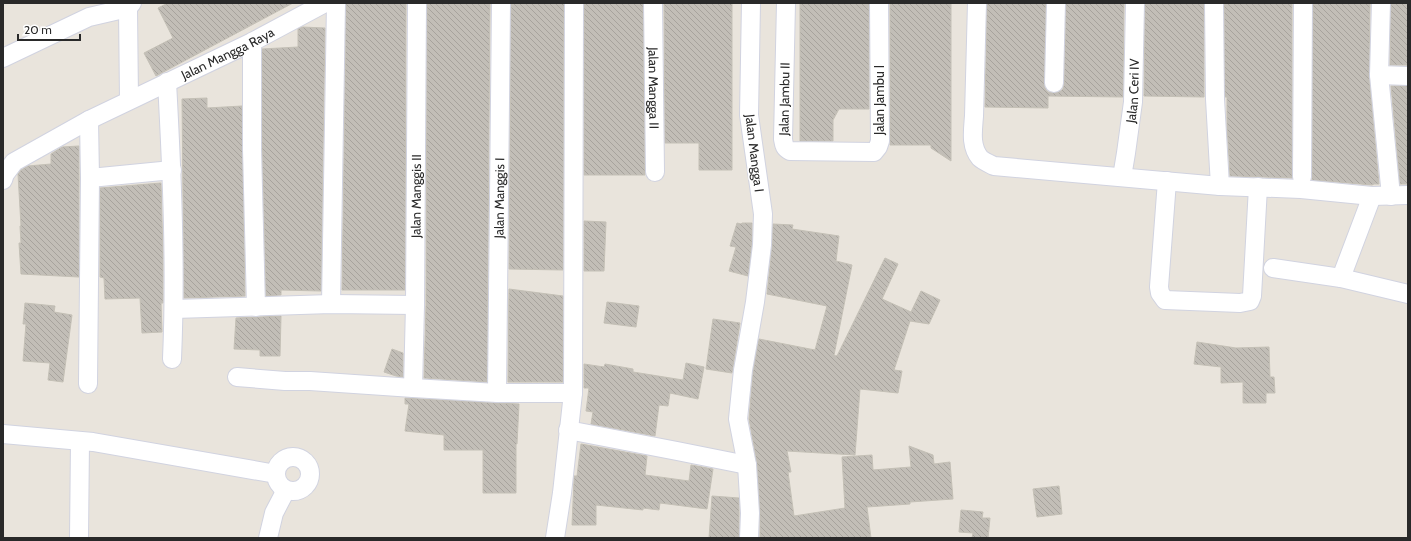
<svg xmlns="http://www.w3.org/2000/svg" width="1411" height="541" font-family="Cabin,sans-serif">
	<defs>
		<pattern id="building-back-hatch" width="6" height="6" patternUnits="userSpaceOnUse"><rect width="6" height="6" fill="#c2beb7"/><path d="M-1 5l2 2M0 0l6 6M5-1l2 2" fill="none" stroke="#a7a39d"/></pattern>
	</defs>
	<rect width="100%" height="100%" fill="#e9e4dc"/>
	<!-- building -->
	<path fill="url(#building-back-hatch)" stroke="#c4c0b6" d="M 168,3 L 293,3 L 156,76 L 144,53 L 173,38 L 158,8 Z
		M 346,3 L 406,3 L 405,290 L 342,290 Z
		M 427,3 L 490,3 L 487,382 L 424,378 L 426,305 Z
		M 511,3 L 564,3 L 563,270 L 509,269 Z
		M 584,3 L 643,3 L 645,175 L 584,175 Z
		M 664,3 L 732,3 L 732,170 L 699,170 L 699,143 L 665,143 Z
		M 800,3 L 869,3 L 869,109 L 839,109 L 833,120 L 833,141 L 800,141 Z
		M 890,3 L 951,3 L 951,161 L 931,148 L 931,145 L 890,145 Z
		M 987,3 L 1046,3 L 1044,83 L 1045,88 L 1048,92 L 1054,93 L 1059,92 L 1063,89 L 1064,83 L 1066,3 L 1124,3 L 1123,97 L 1048,96 L 1048,108 L 985,107 Z
		M 1145,3 L 1204,3 L 1204,97 L 1144,96 Z
		M 1224,3 L 1292,3 L 1292,178 L 1230,176 L 1227,127 L 1227,97 L 1225,97 Z
		M 1313,3 L 1370,3 L 1369,76 L 1379,184 L 1374,184 L 1372,185 L 1312,180 Z
		M 1391,3 L 1408,3 L 1408,65 L 1390,65 Z
		M 302,27 L 325,28 L 321,291 L 281,290 L 281,295 L 266,296 L 262,149 L 262,49 L 298,47 L 298,29 Z
		M 1391,86 L 1408,86 L 1408,184 L 1400,184 Z
		M 207,98 L 207,108 L 242,106 L 245,296 L 184,298 L 182,99 Z
		M 79,146 L 79,277 L 21,274 L 19,243 L 21,243 L 20,226 L 21,226 L 18,174 L 21,170 L 28,166 L 51,164 L 51,154 L 62,147 Z
		M 161,183 L 163,255 L 163,303 L 161,303 L 162,332 L 142,333 L 140,298 L 105,299 L 104,278 L 100,277 L 100,188 Z
		M 584,221 L 606,222 L 604,271 L 584,271 Z
		M 737,223 L 741,224 L 742,223 L 752,223 L 752,244 L 748,276 L 729,271 L 736,247 L 730,246 Z
		M 773,224 L 793,225 L 792,229 L 839,236 L 836,261 L 852,265 L 834,355 L 837,356 L 885,258 L 898,264 L 882,299 L 911,312 L 921,291 L 940,300 L 929,324 L 910,321 L 894,370 L 902,371 L 898,393 L 860,389 L 855,455 L 787,451 L 791,472 L 788,472 L 794,516 L 845,508 L 842,457 L 872,455 L 873,470 L 911,467 L 909,446 L 933,455 L 934,464 L 950,462 L 953,499 L 910,502 L 910,504 L 867,507 L 871,538 L 760,538 L 760,512 L 757,464 L 749,419 L 753,371 L 759,339 L 815,350 L 827,306 L 767,294 L 772,246 Z
		M 509,289 L 563,296 L 563,382 L 508,382 Z
		M 607,302 L 639,306 L 636,327 L 604,323 Z
		M 25,303 L 55,306 L 54,312 L 72,315 L 63,382 L 48,380 L 50,363 L 23,361 L 26,324 L 23,324 Z
		M 281,316 L 280,356 L 260,356 L 260,350 L 234,349 L 236,318 Z
		M 713,319 L 740,323 L 732,373 L 706,369 Z
		M 1197,342 L 1236,348 L 1269,347 L 1270,377 L 1274,377 L 1275,393 L 1266,393 L 1266,403 L 1243,403 L 1243,382 L 1221,383 L 1221,367 L 1194,364 Z
		M 392,349 L 403,353 L 403,377 L 396,376 L 384,372 Z
		M 686,363 L 704,367 L 698,399 L 670,393 L 668,406 L 659,405 L 655,436 L 591,424 L 593,412 L 586,411 L 589,388 L 584,388 L 584,364 L 604,367 L 605,364 L 633,369 L 633,372 L 683,380 Z
		M 405,398 L 496,403 L 519,404 L 517,444 L 516,444 L 516,493 L 483,493 L 483,450 L 444,450 L 444,435 L 405,431 L 409,404 L 405,404 Z
		M 581,444 L 647,456 L 645,475 L 689,481 L 691,465 L 713,469 L 707,509 L 660,503 L 659,510 L 643,508 L 643,510 L 596,505 L 596,525 L 572,525 L 574,480 L 574,476 L 577,476 Z
		M 1059,486 L 1062,514 L 1037,517 L 1033,489 Z
		M 712,496 L 739,498 L 739,538 L 709,538 Z
		M 961,510 L 983,512 L 982,518 L 990,518 L 988,538 L 972,538 L 973,533 L 959,532 Z"/>
	<g fill="none" stroke-linecap="round" stroke-linejoin="round">
		<!-- minor casing -->
		<g stroke="#d1d3e0" stroke-width="20">
			<g id="minor">
				<path id="s1" d="M 653,3 L 655,172"/>
				<path d="M 786,3 L 783,139 C 784,145 784,148 790,151 L 874,152 L 878,147 L 880,141 L 879,3"/>
				<path d="M 977,3 L 974,116 C 973,130 970,146 980,158 C 983,161 990,164 994,166 L 1220,186 L 1301,189 L 1372,196 L 1408,195"/>
				<path d="M 1214,3 L 1215,99 L 1220,186"/>
				<path d="M 1381,3 L 1379,75 L 1391,196"/>
				<path d="M 252,42 L 252,149 L 256,307"/>
				<path d="M 3,58 L 89,17 L 128,8"/>
				<path d="M 1379,75 L 1408,76"/>
				<path d="M 167,82 C 172,174 176,267 172,359"/>
				<path d="M 1054,83 L 1056,3"/>
				<path d="M 129,100 L 128,8 L 132,3"/>
				<path id="s2" d="M 1122,177 L 1126,153 L 1133,102 L 1135,3"/>
				<path d="M 1302,177 L 1303,3"/>
				<path d="M 90,178 L 172,170"/>
				<path id="s3" d="M 3,180 L 5,174 L 14,162 L 89,120 L 252,42 L 325,3"/>
				<path d="M 1167,181 L 1159,287 L 1160,293 L 1165,300 L 1240,303 L 1250,301 L 1252,296 L 1258,187"/>
				<path d="M 1273,268 L 1341,278 L 1372,196"/>
				<path d="M 1341,278 L 1408,294"/>
				<path d="M 331,304 L 336,3"/>
				<path d="M 174,309 L 331,304 L 415,305"/>
				<path d="M 237,377 L 285,381 L 310,381 L 413,388 L 497,393 L 573,393"/>
				<path d="M 88,384 L 90,178 L 89,120"/>
				<path id="s4" d="M 413,388 L 415,305 L 417,3"/>
				<path id="s5" d="M 497,393 L 501,3"/>
				<path d="M 568,430 L 677,451 L 747,465"/>
				<path d="M 3,434 L 93,442 L 276,474"/>
				<circle cx="293" cy="474" r="17"/>
				<path d="M 79,538 L 80,441"/>
				<path d="M 268,538 L 274,513 L 286,490"/>
				<path d="M 555,538 L 562,493 L 573,393 L 574,3"/>
				<path d="M 749,538 L 750,513 L 747,465 L 738,419 L 743,370 L 755,302 L 762,245 L 763,214 L 749,115 L 751,3"/>
			</g>
		</g>
		<!-- minor -->
		<use href="#minor" stroke="#fff" stroke-width="18"/>
	</g>
	<g text-anchor="middle" dominant-baseline="central" stroke-width="3" stroke-linejoin="round" paint-order="stroke">
		<!-- street labels -->
		<g font-size="13" fill="#292929" stroke="#fff">
			<text stroke="none"><textPath href="#s3" startOffset="261">Jalan Mangga Raya</textPath></text>
			<text stroke="none"><textPath href="#s1" startOffset="85">Jalan Mangga II</textPath></text>
			<text stroke="none"><textPath href="#s2" startOffset="87">Jalan Ceri IV</textPath></text>
			<text transform="translate(784 99) rotate(-89)">Jalan Jambu II</text>
			<text transform="translate(879 100) rotate(-90)">Jalan Jambu I</text>
			<text transform="translate(755 153) rotate(83)">Jalan Mangga I</text>
			<text stroke="none"><textPath href="#s4" startOffset="192">Jalan Manggis II</textPath></text>
			<text stroke="none"><textPath href="#s5" startOffset="195">Jalan Manggis I</textPath></text>
		</g>
	</g>
	<!-- border -->
	<rect width="1411" height="541" fill="none" stroke="#292929" stroke-width="8"/>
	<!-- scale -->
	<path d="M18 34v6h62v-6" fill="none" stroke="#292929" stroke-width="2"/>
	<text x="24" y="34" font-size="12" fill="#292929" stroke="#ffffff" stroke-width="3" paint-order="stroke">20 m</text>
</svg>
